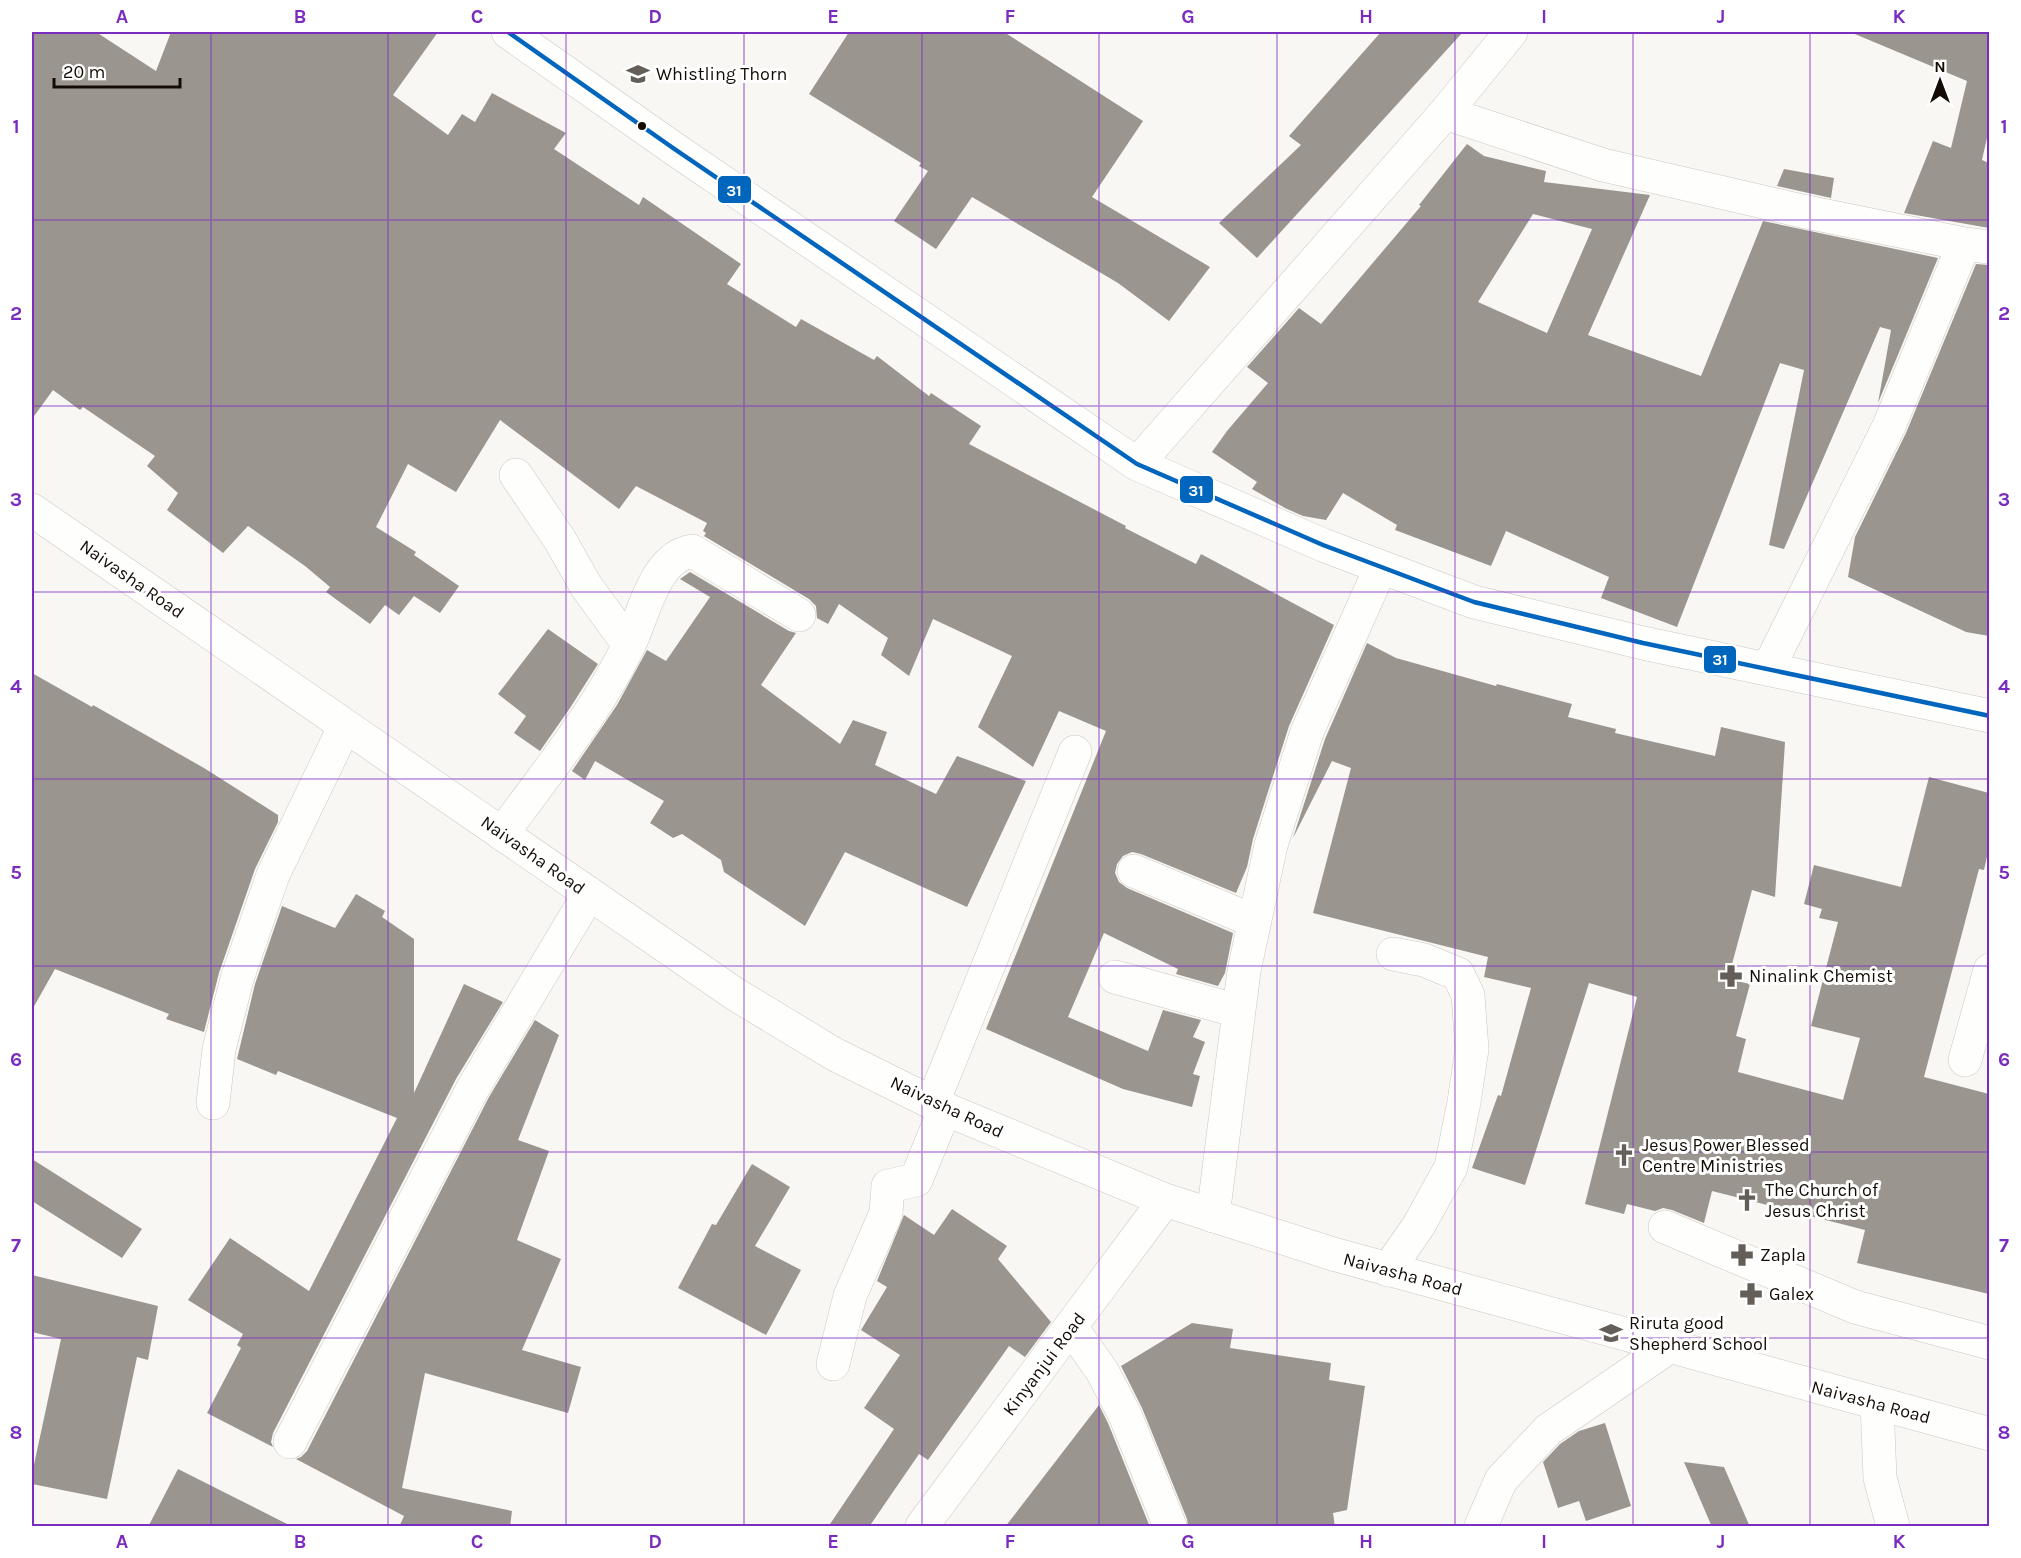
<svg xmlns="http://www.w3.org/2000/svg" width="2021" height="1558" font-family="Karla,sans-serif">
	<rect width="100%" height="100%" fill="#f9f7f4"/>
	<!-- building -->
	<path fill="#9a968f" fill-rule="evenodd" d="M 32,32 L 96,32 L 156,71 L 171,32 L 438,32 L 393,95 L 448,135 L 462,114 L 475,122 L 492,93 L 566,133 L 554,149 L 639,205 L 643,197 L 741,264 L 727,284 L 796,327 L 801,319 L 874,360 L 877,356 L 929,396 L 931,393 L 981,426 L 969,444 L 1126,526 L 1125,528 L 1196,564 L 1201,554 L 1334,625 L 1289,726 L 1253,839 L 1247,867 L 1236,893 L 1141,854 L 1132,852 L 1123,856 L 1117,864 L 1115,873 L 1119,882 L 1127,888 L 1233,933 L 1225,973 L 1218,986 L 1176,974 L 1178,969 L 1104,933 L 1068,1017 L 1148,1051 L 1163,1010 L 1201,1020 L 1193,1037 L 1205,1042 L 1193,1074 L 1200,1076 L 1192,1107 L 1123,1089 L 986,1029 L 1106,731 L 1059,711 L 1033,767 L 978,727 L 1012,656 L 933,619 L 909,676 L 881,655 L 888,638 L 839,604 L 828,624 L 817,618 L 816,606 L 809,599 L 704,536 L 706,533 L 703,531 L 707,523 L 636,486 L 619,509 L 500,420 L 456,492 L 408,464 L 376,527 L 416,552 L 414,555 L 459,586 L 440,613 L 414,596 L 399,615 L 385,605 L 370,624 L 326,592 L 330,587 L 305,566 L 248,526 L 223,553 L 167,510 L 178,493 L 147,466 L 155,456 L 83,407 L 80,410 L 53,390 L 32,419 Z
		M 849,32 L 1004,32 L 1143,121 L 1092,197 L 1210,267 L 1169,321 L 1118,283 L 972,197 L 936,249 L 894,221 L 928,171 L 919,166 L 921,163 L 809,94 Z
		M 1381,32 L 1463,32 L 1257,258 L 1219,223 L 1301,145 L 1289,136 Z
		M 1850,32 L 1989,32 L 1989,129 L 1982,160 L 1989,163 L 1989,228 L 1904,213 L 1933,141 L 1951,148 L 1967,81 Z
		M 1467,144 L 1484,156 L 1546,171 L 1544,182 L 1650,195 L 1588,335 L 1701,376 L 1763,221 L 1938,258 L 1878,403 L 1891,330 L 1880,327 L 1784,549 L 1769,545 L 1804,370 L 1780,363 L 1677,627 L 1601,598 L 1609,577 L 1506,531 L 1491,566 L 1395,530 L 1397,525 L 1343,493 L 1326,520 L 1303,516 L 1285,508 L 1252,489 L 1257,482 L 1212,452 L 1227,431 L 1268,383 L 1247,367 L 1299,308 L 1321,324 L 1421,206 L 1419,205 ZM 1533,214 L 1592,229 L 1547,333 L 1478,302 Z
		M 1784,169 L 1834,178 L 1831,198 L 1777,186 Z
		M 1976,264 L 1989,265 L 1989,636 L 1966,632 L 1848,577 L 1855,537 L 1906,433 Z
		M 690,572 L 789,631 L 796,633 L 761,685 L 840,744 L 853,720 L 887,732 L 875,765 L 936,794 L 957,756 L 1026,781 L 967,907 L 845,852 L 805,926 L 724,872 L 721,860 L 682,834 L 673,838 L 650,823 L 664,801 L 595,761 L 585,780 L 572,771 L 617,705 L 647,650 L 666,661 L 710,597 L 680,579 Z
		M 548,629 L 598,664 L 570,708 L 540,751 L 514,733 L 526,716 L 498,694 Z
		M 1367,643 L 1396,658 L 1496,686 L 1497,684 L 1572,704 L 1568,717 L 1616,729 L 1615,733 L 1715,756 L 1721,727 L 1785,742 L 1775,897 L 1752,890 L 1728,979 L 1750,984 L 1736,1036 L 1746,1039 L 1738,1072 L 1843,1100 L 1860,1038 L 1811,1026 L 1838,922 L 1819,918 L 1822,909 L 1804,904 L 1814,865 L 1901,887 L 1929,777 L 1989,793 L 1989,848 L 1984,870 L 1979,869 L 1924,1077 L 1989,1094 L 1989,1294 L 1857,1263 L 1865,1230 L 1712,1191 L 1704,1223 L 1672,1210 L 1663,1208 L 1655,1211 L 1627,1204 L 1624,1214 L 1585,1204 L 1637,997 L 1589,983 L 1525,1185 L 1472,1168 L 1498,1095 L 1501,1096 L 1531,988 L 1484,977 L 1488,957 L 1313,913 L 1351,768 L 1332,761 L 1293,838 L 1325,739 Z
		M 32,673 L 92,707 L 93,705 L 204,768 L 278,815 L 278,822 L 255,869 L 219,973 L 204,1032 L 166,1019 L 169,1014 L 55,969 L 32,1010 Z
		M 356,894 L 385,911 L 382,917 L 414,939 L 414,1093 L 464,984 L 503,1002 L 456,1079 L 273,1433 L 271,1442 L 273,1447 L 207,1413 L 241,1348 L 237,1345 L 243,1334 L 188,1300 L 230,1238 L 309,1291 L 397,1118 L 278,1071 L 276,1075 L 237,1059 L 255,984 L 282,906 L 335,928 Z
		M 535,1020 L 559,1035 L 518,1140 L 549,1151 L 517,1240 L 561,1259 L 522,1350 L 581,1367 L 568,1413 L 425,1373 L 402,1488 L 512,1511 L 510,1527 L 399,1527 L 404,1516 L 296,1459 L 301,1457 L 307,1451 L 489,1097 Z
		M 32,1159 L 142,1229 L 122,1258 L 32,1201 Z
		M 752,1164 L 790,1187 L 755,1246 L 801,1270 L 766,1335 L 678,1288 L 712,1224 L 716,1225 Z
		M 952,1209 L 1007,1246 L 998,1259 L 1051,1322 L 1025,1357 L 1009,1346 L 928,1460 L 919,1454 L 869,1527 L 828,1527 L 894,1429 L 864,1408 L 900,1355 L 861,1330 L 887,1287 L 877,1281 L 904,1215 L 934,1235 Z
		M 32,1275 L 158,1306 L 148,1360 L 137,1357 L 107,1499 L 32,1484 L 32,1474 L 61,1339 L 32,1332 Z
		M 1192,1323 L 1233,1329 L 1230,1348 L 1331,1363 L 1329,1380 L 1365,1386 L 1347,1510 L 1333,1513 L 1335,1527 L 1188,1527 L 1187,1519 L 1142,1408 L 1121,1366 Z
		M 1099,1405 L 1108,1423 L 1150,1527 L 1005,1527 Z
		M 1605,1423 L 1631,1506 L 1586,1521 L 1579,1501 L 1558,1508 L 1543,1462 L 1560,1444 L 1579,1431 Z
		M 1684,1462 L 1724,1467 L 1750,1527 L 1712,1527 Z
		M 178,1469 L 293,1527 L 148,1527 Z"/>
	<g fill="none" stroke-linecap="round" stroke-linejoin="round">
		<!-- minor casing -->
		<g stroke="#ccc8c1" stroke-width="34">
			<path id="minor" d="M 508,32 L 673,148 L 1137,464 L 1323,545 L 1474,602 L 1643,643 L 1990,716
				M 1445,113 L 1603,165 L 1802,211 L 1964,244 L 1990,247
				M 1137,464 L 1445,113 L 1511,32
				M 516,475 L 560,540 L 586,586 L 629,645
				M 1768,669 L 1889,426 L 1964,244
				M 502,834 C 546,773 596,713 629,645 C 644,615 654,557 692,551 L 799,615
				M 1134,871 L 1254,921
				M 1115,977 L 1238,1011
				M 1965,1060 L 1990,970
				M 933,1102 L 1075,752
				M 213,1103 L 219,1049 L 237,979 L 273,875 L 345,726
				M 1213,1216 L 1244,971 L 1271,845 L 1307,732 L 1381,567
				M 1665,1227 L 1855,1307 L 1990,1343
				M 1388,1270 L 1419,1225 L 1451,1167 L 1464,1102 L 1472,1049 L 1468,995 L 1458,974 L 1424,960 L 1393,954
				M 1071,1327 L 1102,1371 L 1125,1415 L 1170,1526
				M 833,1364 L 850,1296 L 886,1213 L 888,1186 L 916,1180 L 945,1109
				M 1877,1403 L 1880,1478 L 1893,1526
				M 290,1442 L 473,1088 L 589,894
				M 1481,1526 L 1501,1480 L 1548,1430 L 1669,1347"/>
		</g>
		<!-- major casing -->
		<g stroke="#ccc8c1" stroke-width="34">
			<path id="major" d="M 32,510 L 735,994 L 834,1054 L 945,1109 L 1165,1200 L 1333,1254 L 1990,1434
				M 922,1526 L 1165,1200"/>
		</g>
		<!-- minor -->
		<use href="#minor" stroke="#fefefd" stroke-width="33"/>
		<!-- major -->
		<use href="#major" stroke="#fefefd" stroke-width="33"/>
		<!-- bus-1 casing -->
		<g stroke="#fff" stroke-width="9">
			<path id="bus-1" d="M 508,32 L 673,148 L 1137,464 L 1323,545 L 1474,602 L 1643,643 L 1990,716"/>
		</g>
		<!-- bus-1 -->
		<use href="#bus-1" stroke="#0065bd" stroke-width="4.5"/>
	</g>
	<!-- grid -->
	<path fill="none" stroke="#7b2cbf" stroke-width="1.5" stroke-opacity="0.55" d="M 211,32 L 211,1526M 388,32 L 388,1526M 566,32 L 566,1526M 744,32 L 744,1526M 922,32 L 922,1526M 1099,32 L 1099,1526M 1277,32 L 1277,1526M 1455,32 L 1455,1526M 1633,32 L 1633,1526M 1810,32 L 1810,1526M 32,220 L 1990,220M 32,406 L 1990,406M 32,592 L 1990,592M 32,779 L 1990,779M 32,966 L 1990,966M 32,1152 L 1990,1152M 32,1338 L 1990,1338"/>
	<!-- icons -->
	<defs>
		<g id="school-bare" transform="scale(1.8)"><path d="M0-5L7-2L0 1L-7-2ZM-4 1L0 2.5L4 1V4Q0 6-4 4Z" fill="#645e58" stroke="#fff" stroke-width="2.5" paint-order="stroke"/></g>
		<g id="pharmacy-bare" transform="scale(1.8)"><path d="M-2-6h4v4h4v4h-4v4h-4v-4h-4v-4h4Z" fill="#645e58" stroke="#fff" stroke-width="2.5" paint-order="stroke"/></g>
		<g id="church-bare" transform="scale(1.8)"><path d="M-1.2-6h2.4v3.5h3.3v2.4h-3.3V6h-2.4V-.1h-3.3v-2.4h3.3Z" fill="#645e58" stroke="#fff" stroke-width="2.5" paint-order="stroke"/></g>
	</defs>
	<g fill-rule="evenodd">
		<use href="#school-bare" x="638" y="74"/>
		<use href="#pharmacy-bare" x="1731" y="976"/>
		<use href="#church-bare" x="1624" y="1155"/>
		<use href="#church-bare" x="1747" y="1200"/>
		<use href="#pharmacy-bare" x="1742" y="1255"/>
		<use href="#pharmacy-bare" x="1751" y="1294"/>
		<use href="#school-bare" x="1611" y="1333"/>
	</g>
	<!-- markers -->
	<circle fill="#140c04" stroke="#fff" stroke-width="2" cx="642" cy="126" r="5"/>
	<g text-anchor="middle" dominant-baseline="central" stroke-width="6" stroke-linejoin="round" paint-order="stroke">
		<!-- poi labels -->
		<g font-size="18" fill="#140c04" stroke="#fff" text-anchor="start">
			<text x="656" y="74">Whistling Thorn</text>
			<text x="1749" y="976">Ninalink Chemist</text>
			<text x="1642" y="1145">Jesus Power Blessed<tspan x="1642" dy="21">Centre Ministries</tspan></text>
			<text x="1765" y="1190">The Church of<tspan x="1765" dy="21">Jesus Christ</tspan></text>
			<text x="1760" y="1255">Zapla</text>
			<text x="1769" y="1294">Galex</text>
			<text x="1629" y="1323">Riruta good<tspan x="1629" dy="21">Shepherd School</tspan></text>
		</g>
		<!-- street labels -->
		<g font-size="18" fill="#140c04" stroke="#fff">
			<text transform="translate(132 579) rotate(35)">Naivasha Road</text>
			<text transform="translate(533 855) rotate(35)">Naivasha Road</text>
			<text transform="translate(947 1107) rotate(25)">Naivasha Road</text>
			<text transform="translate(1403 1274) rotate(15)">Naivasha Road</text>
			<text transform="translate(1044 1364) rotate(-53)">Kinyanjui Road</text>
			<text transform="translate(1871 1402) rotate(15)">Naivasha Road</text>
		</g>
	</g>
	<g stroke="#fff" stroke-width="2">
		<rect x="717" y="175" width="35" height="29" rx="6" fill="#0065bd"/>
		<rect x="1179" y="475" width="35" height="29" rx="6" fill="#0065bd"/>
		<rect x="1703" y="645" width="34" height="29" rx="6" fill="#0065bd"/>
	</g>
	<g font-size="16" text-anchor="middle" font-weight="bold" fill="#fff">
		<text x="734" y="196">31</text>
		<text x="1196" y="496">31</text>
		<text x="1720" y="665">31</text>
	</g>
	<!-- border -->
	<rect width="2021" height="1558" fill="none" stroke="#ffffff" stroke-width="66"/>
	<!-- north arrow -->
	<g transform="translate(1940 81)" stroke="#ffffff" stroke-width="4.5" paint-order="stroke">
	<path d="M0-4.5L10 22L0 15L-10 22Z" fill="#140c04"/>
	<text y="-9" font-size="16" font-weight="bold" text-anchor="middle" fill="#140c04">N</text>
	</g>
	<!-- scale -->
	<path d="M54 78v9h126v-9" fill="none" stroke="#140c04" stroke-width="3"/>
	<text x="63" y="78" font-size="18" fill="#140c04" stroke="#ffffff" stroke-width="4.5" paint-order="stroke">20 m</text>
	<rect x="33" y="33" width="1955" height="1492" fill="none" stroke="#7b2cbf" stroke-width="2"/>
	<g font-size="20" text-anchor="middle" font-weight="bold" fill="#7b2cbf">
		<text x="122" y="23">A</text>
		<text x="300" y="23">B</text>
		<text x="477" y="23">C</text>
		<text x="655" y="23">D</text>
		<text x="833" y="23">E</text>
		<text x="1010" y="23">F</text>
		<text x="1188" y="23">G</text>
		<text x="1366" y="23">H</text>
		<text x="1544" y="23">I</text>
		<text x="1721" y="23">J</text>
		<text x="1899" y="23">K</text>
		<text x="16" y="133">1</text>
		<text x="2004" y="133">1</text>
		<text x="16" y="320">2</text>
		<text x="2004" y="320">2</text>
		<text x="16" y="506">3</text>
		<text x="2004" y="506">3</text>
		<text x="16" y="693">4</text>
		<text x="2004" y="693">4</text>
		<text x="16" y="879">5</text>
		<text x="2004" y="879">5</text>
		<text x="16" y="1066">6</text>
		<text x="2004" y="1066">6</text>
		<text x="16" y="1252">7</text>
		<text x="2004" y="1252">7</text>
		<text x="16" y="1439">8</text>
		<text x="2004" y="1439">8</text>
		<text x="122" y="1548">A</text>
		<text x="300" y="1548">B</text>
		<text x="477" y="1548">C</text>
		<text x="655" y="1548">D</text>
		<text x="833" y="1548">E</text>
		<text x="1010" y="1548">F</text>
		<text x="1188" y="1548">G</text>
		<text x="1366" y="1548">H</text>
		<text x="1544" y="1548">I</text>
		<text x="1721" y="1548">J</text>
		<text x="1899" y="1548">K</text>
	</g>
</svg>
